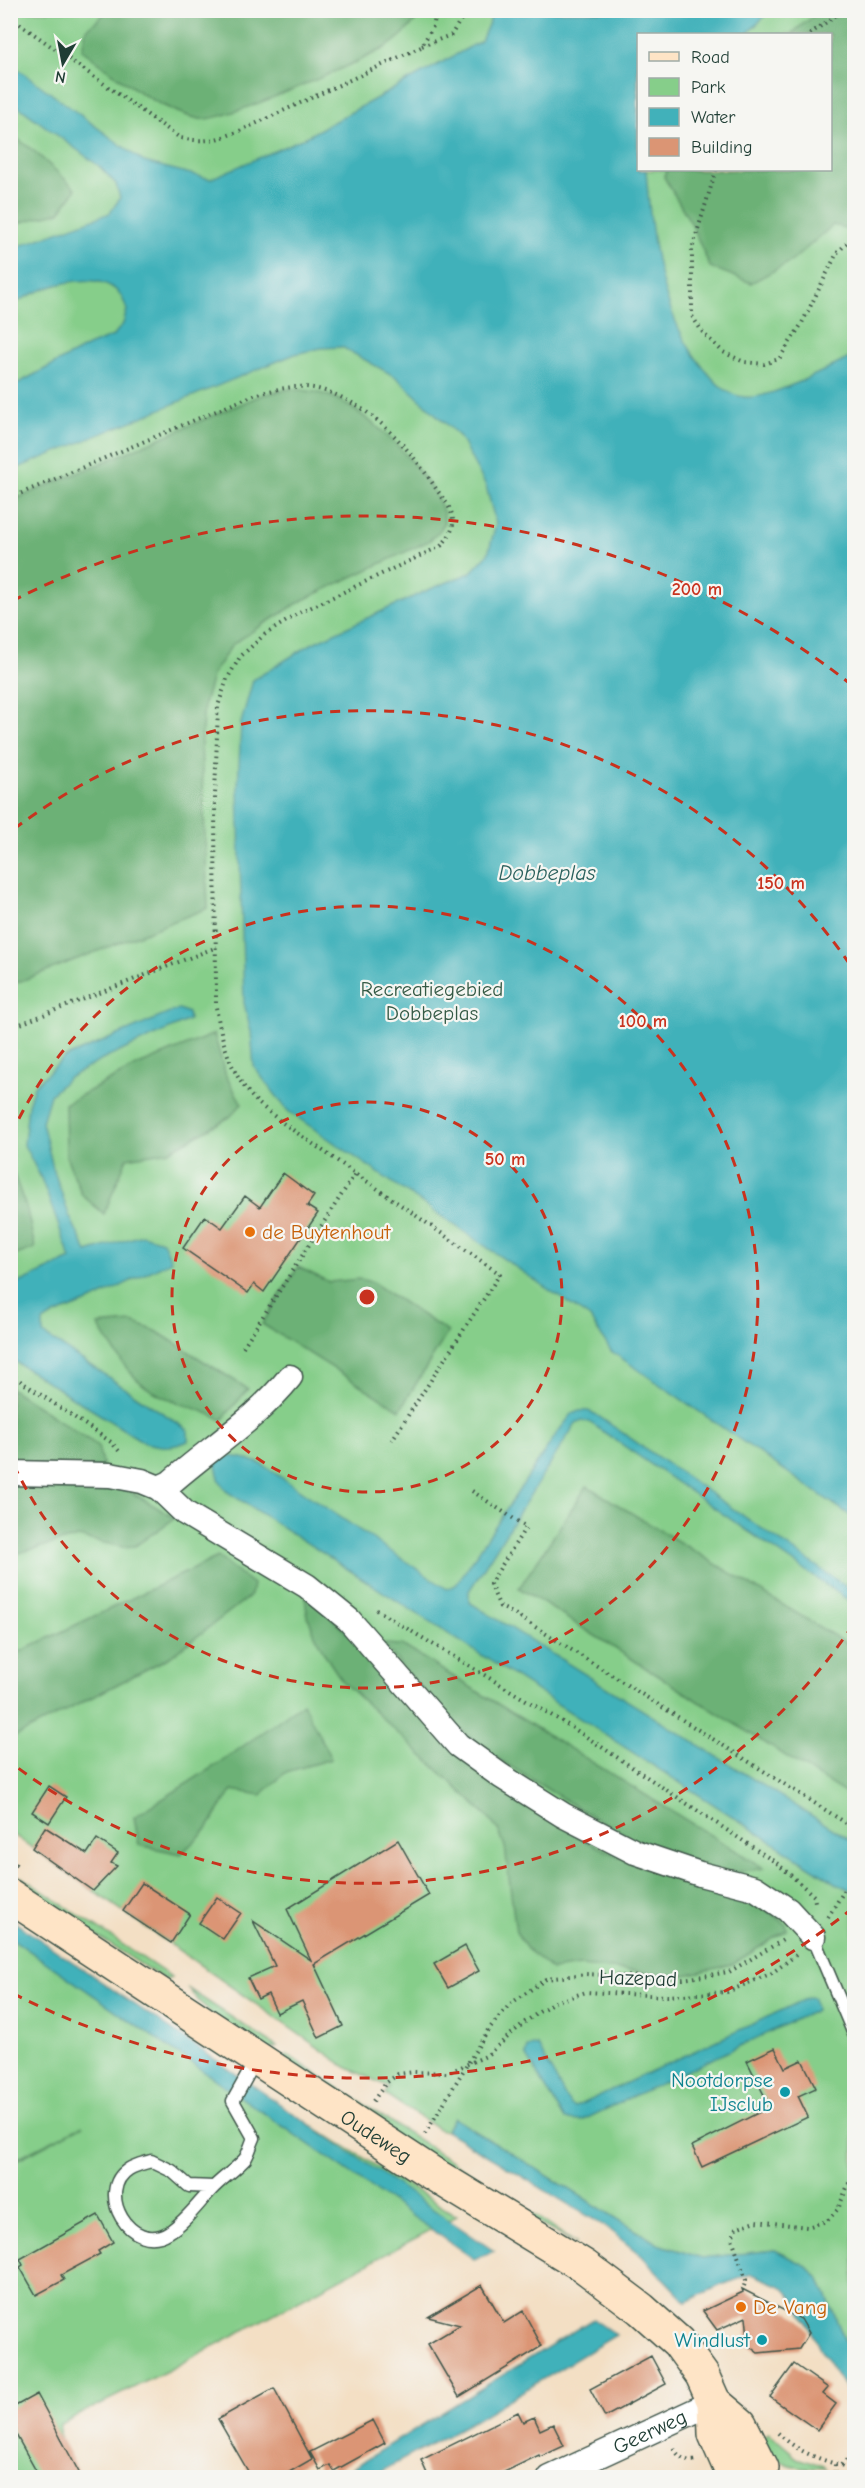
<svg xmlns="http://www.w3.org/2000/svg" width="865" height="2488" font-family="'Comic Neue',sans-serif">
	<rect width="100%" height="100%" fill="#f6f6f2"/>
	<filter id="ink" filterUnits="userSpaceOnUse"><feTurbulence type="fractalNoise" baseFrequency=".0167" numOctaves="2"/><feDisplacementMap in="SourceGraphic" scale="12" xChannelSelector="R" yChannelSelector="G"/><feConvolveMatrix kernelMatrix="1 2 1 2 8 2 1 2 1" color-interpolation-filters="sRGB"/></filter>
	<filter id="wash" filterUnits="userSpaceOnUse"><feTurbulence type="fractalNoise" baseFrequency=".008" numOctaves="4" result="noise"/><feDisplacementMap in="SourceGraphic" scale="24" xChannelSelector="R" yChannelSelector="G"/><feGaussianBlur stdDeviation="1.35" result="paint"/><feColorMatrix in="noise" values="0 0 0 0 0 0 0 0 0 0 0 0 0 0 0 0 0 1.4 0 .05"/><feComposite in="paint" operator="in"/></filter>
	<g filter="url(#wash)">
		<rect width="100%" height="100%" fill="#f3dfc4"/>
		<!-- green -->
		<path fill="#86ce8a" stroke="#52865f" stroke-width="1.5" fill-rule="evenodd" d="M 11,11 L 854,11 L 854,2363 L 820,2280 L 807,2266 L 775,2250 L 702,2258 L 658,2244 L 454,2118 L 446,2131 L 438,2129 L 385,2094 L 389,2087 L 346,2067 L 11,1833 ZM 638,34 L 830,34 L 830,170 L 638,170 Z
			M 20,1876 L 171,1977 L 165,1980 L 39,1899 Z
			M 11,1938 L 457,2216 L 167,2371 L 60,2424 L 61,2477 L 11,2477 L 11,2163 L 83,2125 L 11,2161 Z
			M 187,1988 L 277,2047 L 267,2051 L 209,2012 Z
			M 287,2055 L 484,2182 L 482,2193 L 283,2063 Z
			M 493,2187 L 577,2244 L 487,2196 Z
			M 769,2433 L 797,2457 L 824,2466 L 825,2468 C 789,2468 781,2466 757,2440 Z"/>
		<!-- forest -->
		<path fill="#6cb176" stroke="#467755" stroke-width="1.5" d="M 821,10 L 854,11 L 854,230 L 833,225 L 792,261 L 751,283 L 710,267 L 691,223 L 664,177 L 667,170 L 830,170 L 830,34 L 791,34 Z
			M 108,11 L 419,10 L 420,16 C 409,28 400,39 386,47 C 362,61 220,124 199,119 C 154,108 118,77 82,50 L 86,30 Z
			M 11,134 L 34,151 L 76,189 L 60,212 L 11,225 Z
			M 290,389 C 305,390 321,392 335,398 C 353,407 376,425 391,439 C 405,453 445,499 444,519 C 444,529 436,534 429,541 L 303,600 L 259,627 L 232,645 L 213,673 L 204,704 L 201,743 L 208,908 L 11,985 L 11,501 L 262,395 Z
			M 214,1034 L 226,1076 L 242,1104 L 230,1117 L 169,1151 L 127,1158 L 104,1214 L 82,1195 L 66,1156 L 65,1104 L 136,1066 Z
			M 11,1167 L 27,1210 L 35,1248 L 11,1257 Z
			M 298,1267 L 329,1282 L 360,1279 L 372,1282 L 448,1332 L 400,1410 L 262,1324 Z
			M 132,1322 L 156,1331 L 248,1389 L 222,1420 C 202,1409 180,1405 160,1395 C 131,1383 114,1350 98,1325 Z
			M 10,1388 L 98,1446 L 103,1467 L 11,1465 Z
			M 11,1483 L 86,1483 L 126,1489 L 175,1518 L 135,1546 L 122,1547 L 78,1537 L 11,1555 Z
			M 587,1486 L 854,1648 L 854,1799 L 519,1588 Z
			M 218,1557 L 253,1584 L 251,1595 L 170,1657 L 11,1739 L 11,1656 Z
			M 306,1593 L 527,1805 L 588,1842 L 633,1863 L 759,1904 L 786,1924 L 787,1930 L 731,1965 L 681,1976 L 580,1966 L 552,1970 L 527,1949 L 516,1932 L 505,1847 L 499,1831 L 484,1813 L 345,1684 C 328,1662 302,1620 306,1593 Z
			M 383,1644 L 402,1645 L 764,1868 L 726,1874 L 658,1854 L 575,1806 L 490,1754 L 443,1714 Z
			M 303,1703 L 331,1759 L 286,1772 L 261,1795 L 232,1790 L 207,1829 L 181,1854 L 139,1845 L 134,1817 L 221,1762 Z"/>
		<!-- water -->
		<path fill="#41b1ba" stroke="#307777" stroke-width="1.5" d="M 494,11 L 770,11 L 747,34 L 638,34 L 638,170 L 646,170 C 651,238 660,319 707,372 C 717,384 727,395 744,397 C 768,401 830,367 854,356 L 854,1518 L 611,1351 L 590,1318 L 288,1111 L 254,1067 L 251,1032 L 244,1003 L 238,788 L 241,723 L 253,680 L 313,643 L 428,590 L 470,573 L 488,554 L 496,524 L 486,486 L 459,436 L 396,377 L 342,347 L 321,348 L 295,354 L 11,471 L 11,387 L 88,346 L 113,336 L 123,324 L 127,310 C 125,305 123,297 119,293 C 94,266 35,289 11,306 L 11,249 L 110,213 L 120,198 L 116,184 L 99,166 L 11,101 L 11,64 L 144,162 L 210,179 L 304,138 L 481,41 Z
			M 179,1009 L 188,1013 L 189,1020 L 104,1059 L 68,1078 L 50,1095 L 42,1122 L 53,1168 L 69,1215 L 87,1252 L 142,1235 L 163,1241 L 171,1261 L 91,1301 L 54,1315 L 43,1322 L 43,1334 L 188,1430 L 188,1441 C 173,1448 161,1447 145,1443 L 11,1359 L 10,1287 L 71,1259 L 41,1178 L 24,1145 L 28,1105 L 34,1086 L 64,1058 Z
			M 579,1411 L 588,1411 L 595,1414 L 854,1592 L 854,1604 L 589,1422 L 582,1420 L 576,1423 L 469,1591 L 469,1602 L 854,1842 L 854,1892 L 836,1883 L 226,1491 L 220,1482 L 215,1462 C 228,1451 247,1459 261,1464 L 447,1589 L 456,1585 L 557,1433 L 572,1414 Z
			M 10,1919 L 494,2251 L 474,2259 L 11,1938 Z
			M 810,1997 L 814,1998 L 816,2010 L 581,2121 L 565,2120 L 526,2055 L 528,2048 L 533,2045 L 538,2046 L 570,2105 L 575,2107 Z
			M 454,2118 L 658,2244 L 702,2258 L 775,2250 L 807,2266 L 820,2280 L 854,2363 L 854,2402 L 823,2354 L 797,2303 L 783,2287 L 752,2274 L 719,2286 L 686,2302 L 642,2256 L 603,2225 L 446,2131 Z
			M 593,2319 L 616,2335 L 475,2420 L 371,2477 L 338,2477 Z"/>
		<g id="blocks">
			<!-- building -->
			<path fill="#db9574" d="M 283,1173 L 314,1196 L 307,1206 L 318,1213 L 264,1292 L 254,1284 L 248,1293 L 183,1248 L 205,1216 L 222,1228 L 245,1196 L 260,1207 Z
				M 49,1786 L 66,1797 L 49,1823 L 32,1812 Z
				M 45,1827 L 87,1854 L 97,1839 L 118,1853 L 111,1863 L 117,1866 L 93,1891 L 32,1848 Z
				M 398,1840 L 429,1895 L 314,1964 L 343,2026 L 319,2038 L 302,2001 L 277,2013 L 268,1994 L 258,1999 L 248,1978 L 275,1966 L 253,1921 L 311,1960 L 287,1909 Z
				M 142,1883 L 190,1914 L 171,1943 L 123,1911 Z
				M 217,1897 L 241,1913 L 223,1939 L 199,1923 Z
				M 465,1946 L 479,1971 L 448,1988 L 434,1964 Z
				M 775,2048 L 785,2068 L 802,2060 L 816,2088 L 798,2096 L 808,2117 L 702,2167 L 692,2146 L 770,2107 L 747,2061 Z
				M 98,2215 L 113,2242 L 98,2251 L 100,2254 L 61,2275 L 64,2280 L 36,2295 L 20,2267 L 23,2265 L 20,2259 Z
				M 482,2285 L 504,2323 L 523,2311 L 542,2346 L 459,2397 L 428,2344 L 460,2325 L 428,2317 Z
				M 742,2289 L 801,2319 L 809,2333 L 799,2349 L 758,2353 L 749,2346 L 746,2317 L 717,2330 L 703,2311 L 743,2292 Z
				M 651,2356 L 666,2384 L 605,2417 L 590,2389 Z
				M 794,2364 L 828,2388 L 823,2394 L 836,2404 L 817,2430 L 770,2397 Z
				M 274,2388 L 312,2459 L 279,2478 L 252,2478 L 218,2419 Z
				M 37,2394 L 82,2478 L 40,2478 L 10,2424 L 10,2409 Z
				M 518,2412 L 523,2422 L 534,2417 L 540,2430 L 553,2424 L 564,2446 L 540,2457 L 539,2455 L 492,2478 L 429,2478 L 421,2460 Z
				M 373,2420 L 385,2443 L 334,2471 L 330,2465 L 320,2470 L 310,2452 Z"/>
		</g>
	</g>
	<g filter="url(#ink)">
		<use href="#blocks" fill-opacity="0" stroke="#3f554a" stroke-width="1.5"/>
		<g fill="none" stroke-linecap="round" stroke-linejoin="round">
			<!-- lane casing -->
			<g stroke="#3f554a" stroke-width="15">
				<path id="lane" d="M 813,1937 L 854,2034
					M 213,2187 L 189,2186 L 172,2171 L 151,2161 C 145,2163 135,2165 129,2169 C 94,2191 131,2256 169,2232 C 185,2222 198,2204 211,2190 C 221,2179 235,2170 245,2159 C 249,2153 251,2144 254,2138 L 233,2101 L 256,2060"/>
			</g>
			<!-- street casing -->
			<g stroke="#3f554a" stroke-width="27">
				<g id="street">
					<path d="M 10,1473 L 110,1475 L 142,1481 L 159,1488 L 185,1513 L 307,1586 L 349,1620 L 458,1745 L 501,1776 L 563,1815 L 635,1852 L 700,1874 L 755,1888 L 788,1910 L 813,1937"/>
					<path d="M 159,1488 L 170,1483 C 210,1448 256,1419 290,1377"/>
					<path id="s1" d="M 550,2478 L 714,2402"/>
				</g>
			</g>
			<!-- secondary casing -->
			<g stroke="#3f554a" stroke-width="36">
				<g id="secondary">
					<path id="s2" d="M 10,1896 L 430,2172 L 584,2266 L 641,2309 L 678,2342 L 702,2375 L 714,2402 L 715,2434 L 734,2477"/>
					<path d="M 714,2402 L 740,2424 L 762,2468"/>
				</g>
			</g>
			<!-- path -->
			<path stroke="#3f554a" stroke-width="4" stroke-dasharray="1.5 4.5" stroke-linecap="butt" d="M 10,17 L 180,138 C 207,143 217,140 242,130 L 421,47 L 434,25 L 435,10
				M 810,34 L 843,10
				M 422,46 L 451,35 L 467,10
				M 716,170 L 692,249 L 692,316 L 703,333 L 723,352 L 744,362 L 764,364 L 779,359 L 801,325 L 837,253 L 854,236
				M 10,498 L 254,395 C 277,389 299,383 322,390 C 371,404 410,448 437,490 C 444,500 453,509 453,522 C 453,532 447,539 441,546 L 301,612 L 264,635 L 240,657 L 227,679 L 218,706 L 215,796 L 216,1007 C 221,1037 229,1069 249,1093 C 257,1104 270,1112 280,1121 L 500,1274 L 392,1440
				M 10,1028 L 217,947
				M 243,1347 L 355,1174
				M 10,1374 L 111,1442 L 120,1452
				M 472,1491 L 526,1527 L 490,1584 L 500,1607 L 513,1613 L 854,1828
				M 376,1610 L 576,1730 L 778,1864 L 814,1896 L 815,1902
				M 10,1861 L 20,1867
				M 828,1917 L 854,1875
				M 373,2101 L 386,2083 L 398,2074 L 414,2072 L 447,2073 L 486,2056 L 525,2022 L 552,2003 L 586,1992 L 668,1996 L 727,1992 L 772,1973 L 796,1955
				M 425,2134 L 488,2030 L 510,2004 L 546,1979 L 585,1974 L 683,1979 L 729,1972 L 783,1940
				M 744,2286 L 746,2280 L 732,2238 L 736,2228 L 756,2221 L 807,2227 L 827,2221 L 838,2209 L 854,2171
				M 778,2433 C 801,2455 825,2461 854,2469
				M 674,2448 C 678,2457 687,2463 697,2460
				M 841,2465 L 854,2453
				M 834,2478 L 835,2464"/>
			<!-- lane -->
			<use href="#lane" stroke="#fff" stroke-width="12"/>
			<!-- street -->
			<use href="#street" stroke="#fff" stroke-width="24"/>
			<!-- secondary -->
			<use href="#secondary" stroke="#fee4c6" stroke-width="33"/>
		</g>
	</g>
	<!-- distance rings -->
	<g fill="none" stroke="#c8321e" stroke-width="3" stroke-dasharray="10 8">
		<circle cx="367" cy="1297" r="195"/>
		<path d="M11 1135A391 391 0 1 1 11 1459"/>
		<path d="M853 1625A586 586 0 0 1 14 1765M14 829A586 586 0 0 1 853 969"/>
		<path d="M853 1908A781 781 0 0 1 12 1993M12 601A781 781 0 0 1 853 686"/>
	</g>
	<!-- markers -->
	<g fill="#e8710a" stroke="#f6f6f2" stroke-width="2">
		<circle cx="250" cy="1232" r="6"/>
		<circle cx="741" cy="2307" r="6"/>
	</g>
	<g fill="#0f9aa8" stroke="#f6f6f2" stroke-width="2">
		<circle cx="785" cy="2092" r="6"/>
		<circle cx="762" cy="2340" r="6"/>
	</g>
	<g text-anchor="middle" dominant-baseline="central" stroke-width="4.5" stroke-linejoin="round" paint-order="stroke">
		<!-- park labels -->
		<g font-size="21" fill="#345a45" stroke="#f6f6f2">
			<text x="432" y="989">Recreatiegebied<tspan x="432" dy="24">Dobbeplas</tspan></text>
		</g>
		<!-- food labels -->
		<g font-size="21" fill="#c56008" stroke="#f6f6f2" text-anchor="start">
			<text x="262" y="1232">de Buytenhout</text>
			<text x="753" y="2307">De Vang</text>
		</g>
		<!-- street labels -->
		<g font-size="21" fill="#1f3d34" stroke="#f6f6f2">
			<text transform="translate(638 1978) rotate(2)">Hazepad</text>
			<text stroke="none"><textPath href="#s2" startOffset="438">Oudeweg</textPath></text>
			<text stroke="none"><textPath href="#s1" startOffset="110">Geerweg</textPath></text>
		</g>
		<!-- culture labels -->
		<g font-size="21" fill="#0d838f" stroke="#f6f6f2" text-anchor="end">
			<text x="773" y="2080">Nootdorpse<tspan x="773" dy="24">IJsclub</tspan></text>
			<text x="750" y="2340">Windlust</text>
		</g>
		<!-- water labels -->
		<g font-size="22" font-style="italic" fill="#29605c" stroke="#f6f6f2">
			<text x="547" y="873">Dobbeplas</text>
		</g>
	</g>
	<circle cx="367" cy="1297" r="9" fill="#c8321e" stroke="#f6f6f2" stroke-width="3"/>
	<g font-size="18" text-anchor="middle" font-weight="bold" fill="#c8321e" stroke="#f6f6f2" stroke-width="4.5" stroke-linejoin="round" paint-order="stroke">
		<text x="697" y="595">200 m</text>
		<text x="781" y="889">150 m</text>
		<text x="643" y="1027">100 m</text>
		<text x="505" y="1165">50 m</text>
	</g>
	<!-- margin -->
	<rect width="865" height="2488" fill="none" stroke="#f6f6f2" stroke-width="36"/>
	<!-- legend -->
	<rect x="637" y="33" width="195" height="138" fill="#f6f6f2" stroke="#a0aca6" stroke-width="1.5"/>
	<rect x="649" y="52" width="30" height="9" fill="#fee4c6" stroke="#a0aca6" stroke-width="1.5"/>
	<text x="691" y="63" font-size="18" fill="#1f3d34">Road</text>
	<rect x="649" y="78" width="30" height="18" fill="#86ce8a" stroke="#a0aca6" stroke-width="1.5"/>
	<text x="691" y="93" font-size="18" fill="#1f3d34">Park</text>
	<rect x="649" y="108" width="30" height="18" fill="#41b1ba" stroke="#a0aca6" stroke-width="1.5"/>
	<text x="691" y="123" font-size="18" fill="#1f3d34">Water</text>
	<rect x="649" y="138" width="30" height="18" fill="#db9574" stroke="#a0aca6" stroke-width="1.5"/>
	<text x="691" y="153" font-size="18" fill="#1f3d34">Building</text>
	<!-- north arrow -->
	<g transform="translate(63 63) rotate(190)" stroke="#f6f6f2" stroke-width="4.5" paint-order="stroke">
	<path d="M0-4.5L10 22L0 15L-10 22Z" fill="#1f3d34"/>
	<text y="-9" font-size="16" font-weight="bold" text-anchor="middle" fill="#1f3d34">N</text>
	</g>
</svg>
